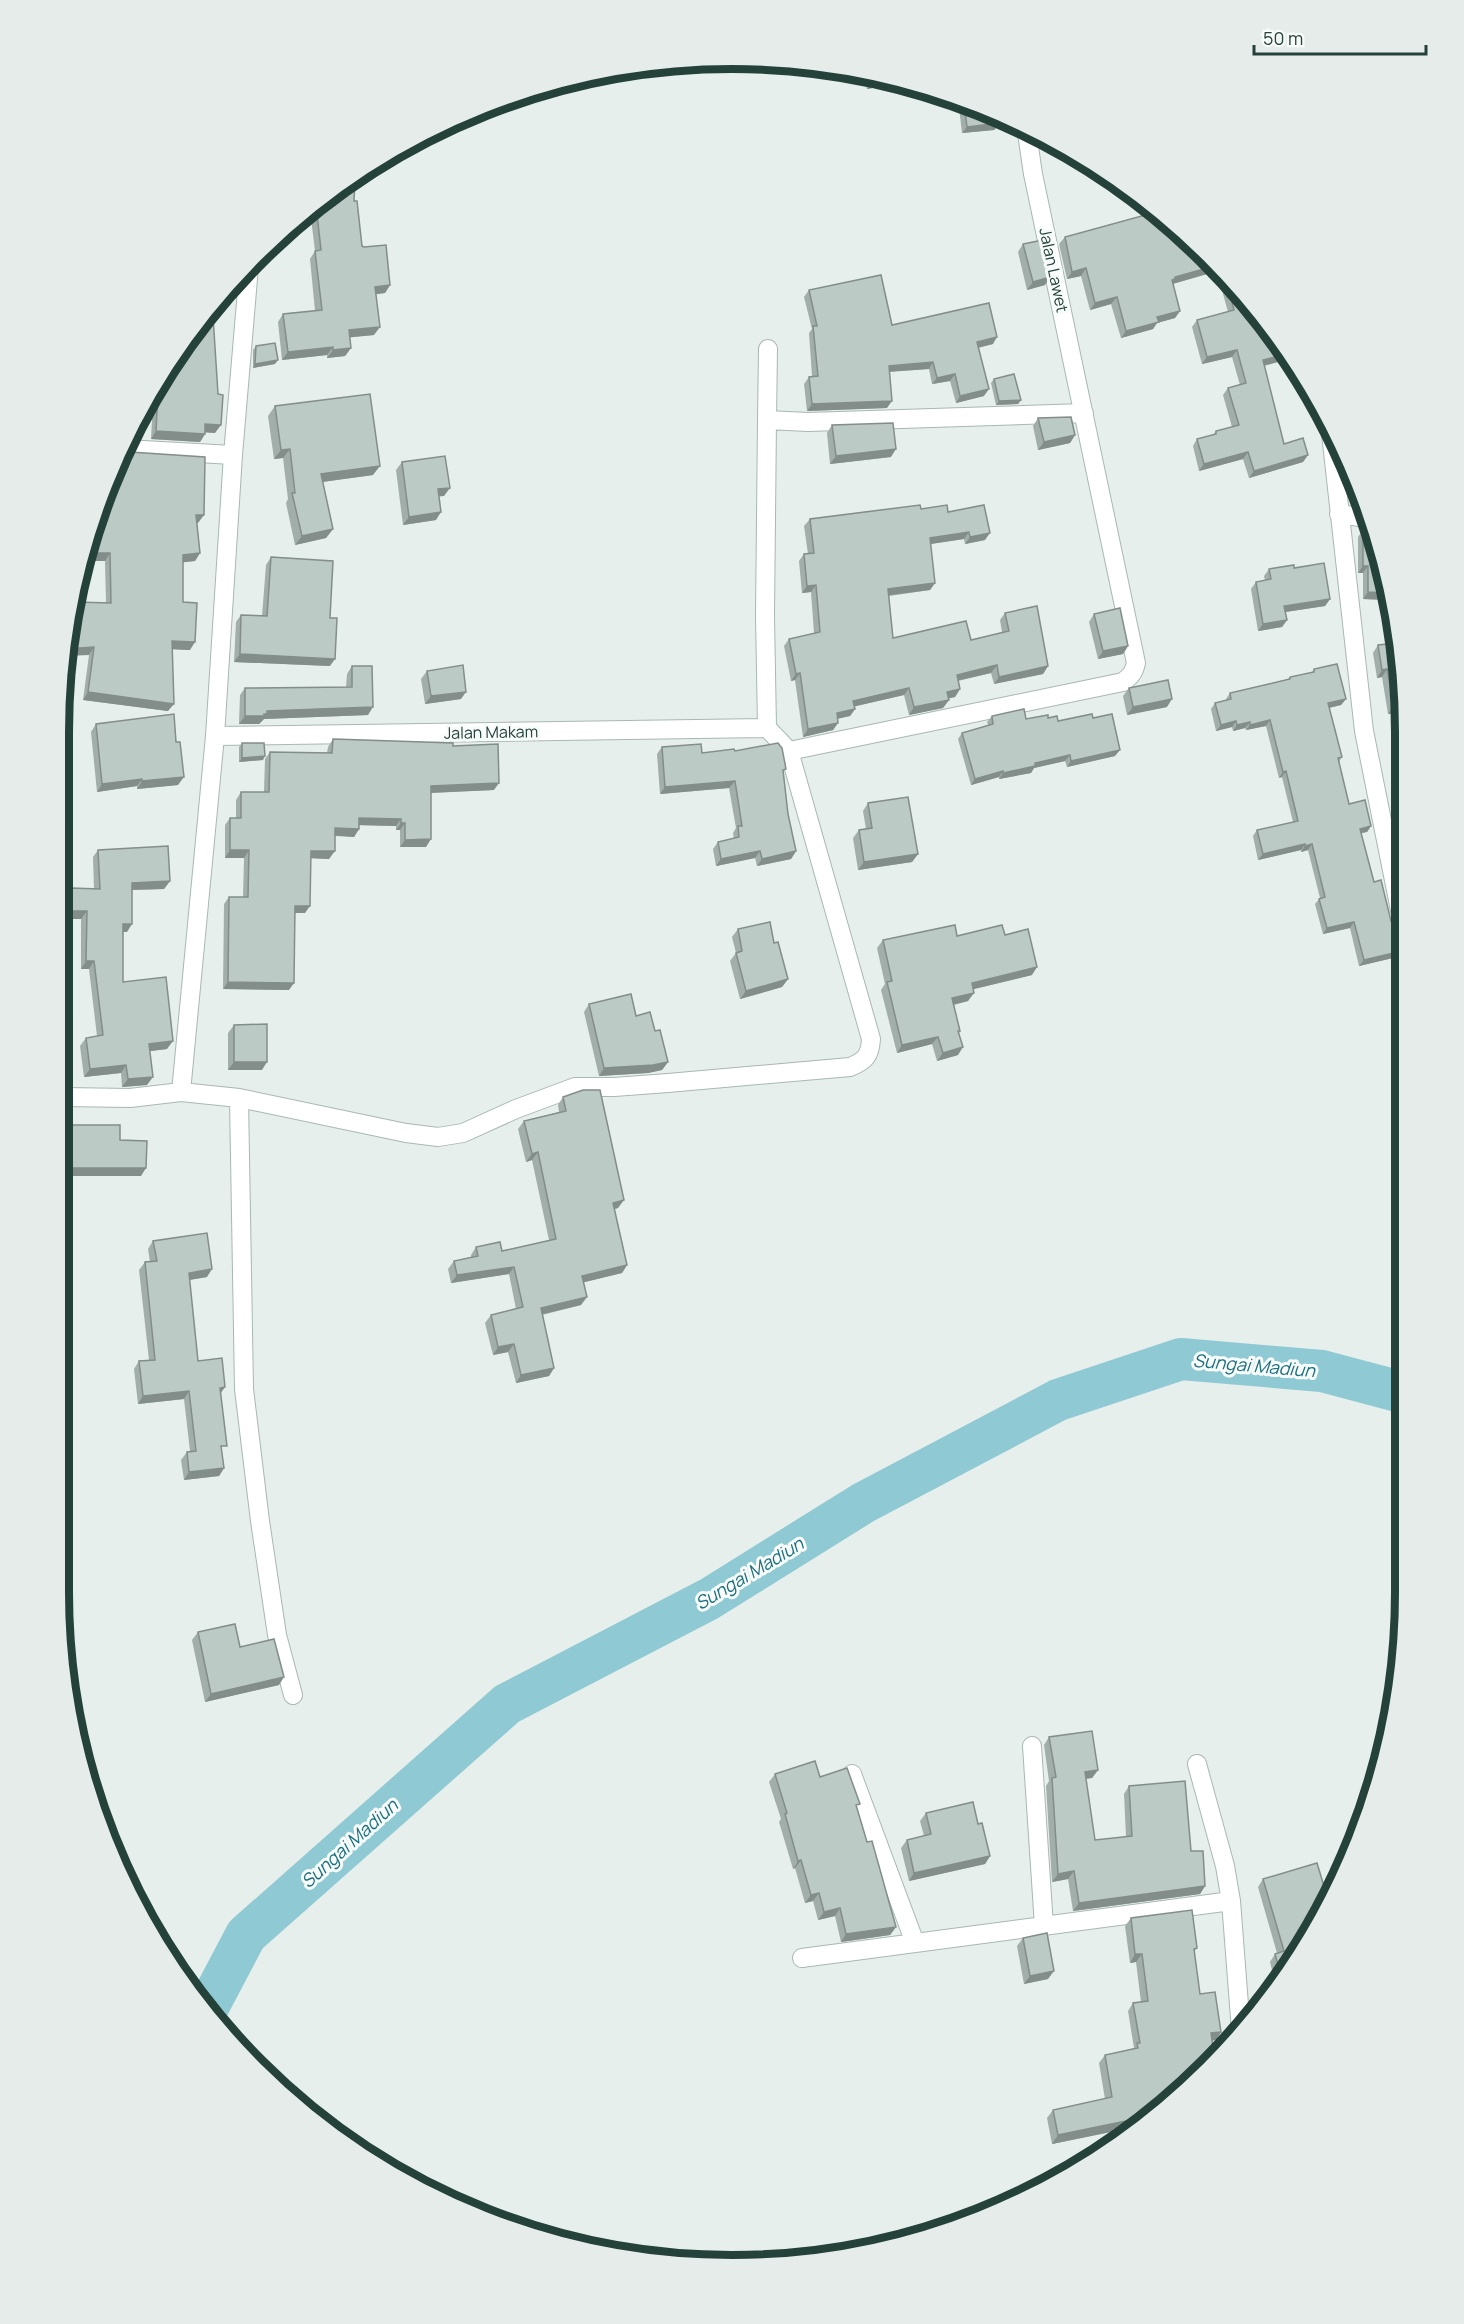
<svg xmlns="http://www.w3.org/2000/svg" width="1464" height="2324" font-family="Manrope,sans-serif">
	<rect width="100%" height="100%" fill="#e6efeb"/>
	<g fill="none" stroke-linecap="round" stroke-linejoin="round">
		<!-- river -->
		<path stroke="#8ec9d4" stroke-width="42" d="M 207,2009 L 246,1935 L 507,1704 L 709,1599 L 863,1503 L 1058,1400 L 1181,1359 L 1322,1371 L 1401,1392"/>
		<!-- minor casing -->
		<g stroke="#a8b8b2" stroke-width="20">
			<path id="minor" d="M 767,420 L 768,349
				M 1330,425 L 1364,731 L 1403,925
				M 125,449 L 233,455
				M 1339,514 L 1367,518
				M 215,736 L 767,728
				M 789,751 L 1123,682 C 1131,676 1134,672 1136,663 L 1033,174 L 1026,127
				M 181,1092 L 215,736 L 233,455 L 249,267
				M 64,1097 L 130,1098 L 181,1092 L 239,1098 L 406,1133 L 438,1137 L 463,1133 L 516,1109 L 575,1087 L 614,1087 L 668,1083 L 850,1067 C 865,1061 870,1056 871,1039 L 789,751 L 767,728 L 765,616 L 767,420 L 808,422 L 1084,413
				M 239,1098 L 244,1389 L 260,1521 L 277,1635 L 293,1695
				M 1032,1746 L 1044,1926
				M 1197,1764 L 1225,1866 L 1231,1901 L 1241,2031
				M 852,1774 L 915,1943
				M 802,1958 L 1231,1901"/>
		</g>
		<!-- minor -->
		<use href="#minor" stroke="#fff" stroke-width="18"/>
	</g>
	<!-- wall -->
	<path fill="#a1aea9" d="M 864,74 L 907,82 L 867,89 Z
		M 963,103 L 1015,122 L 1013,125 L 997,127 L 994,130 L 962,133 L 959,107 Z
		M 355,178 L 354,201 L 362,246 L 390,285 L 385,293 L 376,294 L 374,335 L 350,337 L 351,348 L 345,356 L 327,358 L 327,355 L 282,360 L 278,322 L 283,314 L 315,311 L 310,259 L 315,251 L 310,210 Z
		M 1065,237 L 1214,272 L 1173,284 L 1180,311 L 1175,318 L 1157,323 L 1153,329 L 1121,338 L 1111,304 L 1090,310 L 1081,276 L 1067,279 L 1059,244 Z
		M 1023,244 L 1045,285 L 1027,290 L 1018,252 Z
		M 1223,279 L 1266,322 L 1289,359 L 1264,366 L 1284,444 L 1308,455 L 1303,462 L 1249,478 L 1243,459 L 1199,471 L 1193,446 L 1197,439 L 1213,435 L 1216,431 L 1232,427 L 1223,395 L 1228,388 L 1240,385 L 1232,357 L 1202,364 L 1192,327 L 1197,320 L 1228,312 L 1220,283 Z
		M 809,290 L 892,325 L 993,344 L 978,348 L 984,396 L 956,403 L 950,381 L 932,384 L 929,369 L 889,372 L 887,408 L 807,411 L 804,384 L 809,377 L 812,376 L 809,333 L 812,329 L 804,297 Z
		M 198,322 L 213,323 L 215,433 L 205,432 L 205,434 L 200,442 L 151,439 L 153,400 Z
		M 256,346 L 275,364 L 253,368 L 253,350 Z
		M 994,379 L 1021,400 L 1018,404 L 996,405 L 991,383 Z
		M 275,406 L 373,475 L 323,482 L 333,529 L 326,538 L 295,545 L 286,503 L 288,499 L 283,458 L 274,459 L 268,416 Z
		M 1038,418 L 1075,435 L 1070,443 L 1038,450 L 1033,426 Z
		M 832,425 L 891,457 L 830,464 L 827,433 Z
		M 124,450 L 198,523 L 197,523 L 200,553 L 195,561 L 183,562 L 183,602 L 190,650 L 172,649 L 168,711 L 83,700 L 89,655 L 106,603 L 105,561 L 108,481 L 110,474 Z
		M 402,462 L 444,496 L 439,496 L 436,520 L 403,525 L 396,470 Z
		M 921,509 L 948,512 L 985,540 L 965,544 L 964,539 L 930,544 L 935,583 L 930,590 L 889,596 L 893,638 L 971,640 L 1002,632 L 1000,620 L 1005,613 L 1048,666 L 1043,674 L 994,684 L 991,673 L 958,681 L 960,689 L 955,697 L 948,698 L 949,700 L 943,708 L 909,715 L 904,695 L 855,706 L 855,709 L 850,716 L 837,719 L 838,723 L 833,730 L 803,737 L 795,680 L 791,681 L 784,646 L 789,639 L 814,633 L 811,592 L 802,593 L 799,561 L 804,554 L 808,554 L 804,526 L 810,519 Z
		M 1363,530 L 1389,600 L 1363,599 L 1363,573 L 1358,573 L 1358,537 Z
		M 271,557 L 330,618 L 330,666 L 234,662 L 236,622 L 241,615 L 262,616 L 266,565 Z
		M 1294,568 L 1330,599 L 1325,606 L 1285,612 L 1287,620 L 1282,627 L 1258,631 L 1251,589 L 1256,582 L 1265,580 L 1264,576 L 1269,569 Z
		M 1094,614 L 1128,646 L 1123,654 L 1098,659 L 1089,622 Z
		M 1378,645 L 1404,712 L 1388,714 L 1382,677 L 1377,678 L 1373,653 Z
		M 352,666 L 368,715 L 264,719 L 259,724 L 239,724 L 240,695 L 245,688 L 346,687 L 347,674 Z
		M 1314,669 L 1346,699 L 1341,705 L 1329,708 L 1342,757 L 1339,762 L 1349,804 L 1371,826 L 1367,832 L 1361,833 L 1374,882 L 1397,957 L 1359,966 L 1350,928 L 1323,934 L 1315,904 L 1320,898 L 1308,850 L 1301,852 L 1301,850 L 1258,860 L 1253,836 L 1257,830 L 1293,822 L 1282,777 L 1279,778 L 1266,726 L 1246,730 L 1245,728 L 1233,731 L 1232,727 L 1216,731 L 1211,709 L 1215,703 L 1226,700 L 1226,699 L 1230,693 L 1288,679 L 1290,677 L 1312,672 Z
		M 427,671 L 461,699 L 425,704 L 421,679 Z
		M 1129,688 L 1167,707 L 1127,715 L 1123,696 Z
		M 992,716 L 1026,719 L 1048,718 L 1058,721 L 1093,718 L 1115,756 L 1067,767 L 1065,761 L 1034,768 L 1031,773 L 999,779 L 999,777 L 971,785 L 958,739 L 962,733 L 988,725 L 987,722 Z
		M 96,724 L 176,742 L 178,785 L 137,789 L 137,786 L 97,792 L 91,732 Z
		M 333,739 L 453,746 L 494,790 L 431,793 L 426,847 L 400,847 L 400,830 L 396,830 L 396,826 L 359,825 L 359,829 L 354,837 L 335,836 L 329,859 L 311,858 L 305,913 L 295,913 L 289,990 L 223,989 L 224,904 L 229,897 L 243,897 L 244,858 L 225,858 L 225,825 L 230,818 L 236,818 L 236,800 L 241,792 L 264,792 L 265,759 L 270,752 L 327,753 L 328,747 Z
		M 242,743 L 263,760 L 239,762 L 239,747 Z
		M 662,747 L 702,753 L 735,751 L 783,773 L 788,814 L 796,851 L 791,859 L 757,866 L 755,858 L 716,866 L 713,849 L 718,842 L 734,839 L 733,833 L 736,828 L 729,788 L 660,794 L 657,754 Z
		M 868,803 L 918,854 L 912,862 L 858,870 L 853,838 L 859,830 L 866,829 L 863,811 Z
		M 98,850 L 170,881 L 164,889 L 132,890 L 127,932 L 123,932 L 123,982 L 167,1049 L 150,1051 L 147,1085 L 122,1087 L 121,1073 L 84,1077 L 80,1046 L 86,1038 L 97,1036 L 89,969 L 81,969 L 81,919 L 65,919 L 65,896 L 71,888 L 94,889 L 93,857 Z
		M 738,929 L 774,943 L 788,979 L 782,987 L 740,999 L 730,961 L 736,953 L 732,937 Z
		M 1005,935 L 1032,975 L 973,989 L 968,1001 L 954,1005 L 960,1031 L 959,1033 L 958,1055 L 937,1061 L 932,1044 L 897,1053 L 881,990 L 885,984 L 877,948 L 883,940 L 957,936 Z
		M 589,1004 L 636,1016 L 655,1031 L 668,1062 L 662,1070 L 648,1073 L 599,1076 L 584,1012 Z
		M 234,1025 L 262,1070 L 228,1070 L 228,1033 Z
		M 563,1097 L 618,1208 L 614,1209 L 627,1265 L 622,1273 L 584,1282 L 581,1305 L 542,1315 L 554,1368 L 549,1376 L 516,1383 L 508,1352 L 493,1355 L 485,1323 L 491,1315 L 516,1309 L 509,1274 L 451,1283 L 448,1269 L 454,1261 L 471,1257 L 471,1255 L 476,1247 L 502,1251 L 549,1240 L 532,1160 L 526,1162 L 518,1129 L 524,1121 L 559,1112 L 558,1105 Z
		M 153,1241 L 207,1277 L 189,1280 L 198,1361 L 225,1387 L 220,1394 L 222,1452 L 224,1468 L 219,1476 L 184,1480 L 181,1460 L 187,1452 L 190,1451 L 184,1399 L 138,1404 L 134,1369 L 139,1361 L 149,1360 L 139,1270 L 145,1262 L 150,1262 L 148,1249 Z
		M 198,1632 L 240,1647 L 279,1685 L 205,1702 L 192,1640 Z
		M 1049,1737 L 1098,1770 L 1092,1778 L 1086,1779 L 1095,1840 L 1126,1837 L 1124,1794 L 1129,1786 L 1191,1851 L 1205,1886 L 1200,1894 L 1073,1911 L 1068,1879 L 1052,1882 L 1046,1786 L 1049,1781 L 1044,1745 Z
		M 775,1774 L 820,1777 L 857,1808 L 867,1842 L 896,1927 L 890,1935 L 841,1942 L 835,1916 L 818,1920 L 813,1901 L 805,1903 L 795,1868 L 793,1869 L 779,1822 L 781,1819 L 769,1782 Z
		M 926,1813 L 978,1824 L 990,1856 L 985,1864 L 909,1881 L 901,1848 L 907,1840 L 924,1836 L 920,1821 Z
		M 1263,1879 L 1323,1883 L 1329,1893 L 1276,1986 L 1270,1962 L 1275,1954 L 1277,1953 L 1258,1887 Z
		M 1131,1918 L 1197,1948 L 1194,1952 L 1200,1994 L 1221,2032 L 1216,2040 L 1212,2040 L 1208,2068 L 1135,2128 L 1135,2127 L 1052,2144 L 1047,2118 L 1053,2110 L 1105,2099 L 1099,2063 L 1105,2055 L 1134,2048 L 1128,2011 L 1133,2003 L 1141,2002 L 1136,1962 L 1130,1963 L 1125,1926 Z
		M 1023,1938 L 1048,1979 L 1024,1984 L 1017,1946 Z"/>
	<!-- shaded-wall -->
	<path fill="#838d89" d="M 885,78 L 907,82 L 867,89 L 874,80 Z
		M 1007,119 L 1015,122 L 1013,125 L 997,127 L 994,130 L 962,133 L 967,127 Z
		M 400,147 L 406,147 L 401,155 L 387,154 Z
		M 1211,267 L 1215,270 L 1214,272 L 1172,284 L 1166,288 L 1175,277 Z
		M 1086,268 L 1081,276 L 1067,279 L 1072,272 Z
		M 1050,277 L 1045,285 L 1027,290 L 1033,282 Z
		M 390,285 L 385,293 L 370,295 L 375,287 Z
		M 1117,297 L 1111,304 L 1090,310 L 1095,303 Z
		M 1180,311 L 1175,318 L 1157,323 L 1153,329 L 1121,338 L 1126,331 L 1157,317 Z
		M 218,315 L 213,323 L 213,316 Z
		M 380,327 L 374,335 L 344,338 L 349,330 Z
		M 997,337 L 993,344 L 972,349 L 977,342 Z
		M 333,347 L 327,355 L 282,360 L 288,352 Z
		M 351,348 L 345,356 L 327,358 L 333,350 Z
		M 1237,350 L 1232,357 L 1202,364 L 1207,357 Z
		M 1286,354 L 1289,359 L 1258,367 L 1263,360 Z
		M 278,360 L 275,364 L 253,368 L 255,364 Z
		M 933,362 L 929,369 L 884,372 L 889,366 Z
		M 955,374 L 950,381 L 932,384 L 937,378 Z
		M 989,389 L 984,396 L 956,403 L 960,396 Z
		M 1021,400 L 1018,404 L 996,405 L 999,401 Z
		M 892,401 L 887,408 L 807,411 L 812,404 Z
		M 205,424 L 221,425 L 215,433 L 200,432 Z
		M 156,431 L 205,434 L 200,442 L 151,439 Z
		M 1075,435 L 1070,443 L 1038,450 L 1044,442 Z
		M 290,449 L 283,458 L 274,459 L 281,450 Z
		M 896,449 L 891,457 L 830,464 L 836,456 Z
		M 1248,452 L 1243,459 L 1199,471 L 1204,464 Z
		M 1308,455 L 1303,462 L 1249,478 L 1254,471 Z
		M 380,466 L 373,475 L 314,483 L 321,474 Z
		M 450,488 L 444,496 L 433,497 L 438,489 Z
		M 441,512 L 436,520 L 403,525 L 409,517 Z
		M 196,515 L 204,515 L 198,523 L 191,523 Z
		M 333,529 L 326,538 L 295,545 L 302,536 Z
		M 969,532 L 964,539 L 924,545 L 930,538 Z
		M 990,533 L 985,540 L 965,544 L 970,537 Z
		M 89,553 L 110,553 L 105,561 L 87,561 Z
		M 200,553 L 195,561 L 177,563 L 183,555 Z
		M 1363,566 L 1368,566 L 1363,573 L 1358,573 Z
		M 935,583 L 930,590 L 883,596 L 888,589 Z
		M 816,585 L 811,592 L 802,593 L 807,586 Z
		M 1368,592 L 1388,593 L 1389,600 L 1363,599 Z
		M 1330,599 L 1325,606 L 1279,613 L 1284,606 Z
		M 1287,620 L 1282,627 L 1258,631 L 1263,624 Z
		M 172,641 L 195,642 L 190,650 L 166,649 Z
		M 1128,646 L 1123,654 L 1098,659 L 1103,651 Z
		M 94,647 L 89,655 L 64,656 L 64,649 Z
		M 240,654 L 335,659 L 330,666 L 234,662 Z
		M 997,665 L 991,673 L 951,682 L 957,675 Z
		M 1048,666 L 1043,674 L 994,684 L 999,677 Z
		M 1387,669 L 1382,677 L 1377,678 L 1382,670 Z
		M 800,673 L 795,680 L 791,681 L 796,674 Z
		M 909,688 L 904,695 L 848,708 L 853,701 Z
		M 960,689 L 955,697 L 942,700 L 947,692 Z
		M 88,692 L 174,704 L 168,711 L 83,700 Z
		M 466,692 L 461,699 L 425,704 L 431,696 Z
		M 1172,699 L 1167,707 L 1127,715 L 1133,707 Z
		M 1346,699 L 1341,705 L 1324,709 L 1328,703 Z
		M 949,700 L 943,708 L 909,715 L 914,707 Z
		M 1404,705 L 1404,712 L 1388,714 L 1394,706 Z
		M 373,707 L 368,715 L 264,719 L 259,724 L 239,724 L 245,716 L 267,711 Z
		M 855,709 L 850,716 L 831,720 L 837,713 Z
		M 1270,720 L 1266,726 L 1246,730 L 1250,725 Z
		M 1236,721 L 1232,727 L 1216,731 L 1221,725 Z
		M 1250,722 L 1245,728 L 1233,731 L 1237,725 Z
		M 838,723 L 833,730 L 803,737 L 808,729 Z
		M 1120,750 L 1115,756 L 1067,767 L 1071,761 Z
		M 1070,755 L 1065,761 L 1034,768 L 1031,773 L 999,779 L 1003,773 L 1035,763 Z
		M 265,756 L 263,760 L 239,762 L 242,758 Z
		M 1003,771 L 999,777 L 971,785 L 975,779 Z
		M 1286,771 L 1282,777 L 1279,778 L 1283,772 Z
		M 184,777 L 178,785 L 137,789 L 142,781 Z
		M 142,779 L 137,786 L 97,792 L 102,784 Z
		M 735,781 L 729,788 L 660,794 L 665,787 Z
		M 499,783 L 494,790 L 426,793 L 431,786 Z
		M 359,818 L 401,819 L 396,826 L 354,825 Z
		M 401,823 L 405,823 L 400,830 L 396,830 Z
		M 1371,826 L 1367,832 L 1356,834 L 1360,829 Z
		M 335,828 L 359,829 L 354,837 L 330,835 Z
		M 431,839 L 426,847 L 400,847 L 405,840 Z
		M 1305,844 L 1301,850 L 1258,860 L 1263,854 Z
		M 1312,844 L 1308,850 L 1301,852 L 1305,846 Z
		M 230,850 L 249,850 L 244,858 L 225,858 Z
		M 311,851 L 335,851 L 329,859 L 306,858 Z
		M 760,851 L 755,858 L 716,866 L 721,859 Z
		M 796,851 L 791,859 L 757,866 L 762,859 Z
		M 918,854 L 912,862 L 858,870 L 864,862 Z
		M 170,881 L 164,889 L 127,890 L 132,883 Z
		M 295,906 L 310,906 L 305,913 L 290,913 Z
		M 71,911 L 87,911 L 81,919 L 65,919 Z
		M 1354,922 L 1350,928 L 1323,934 L 1327,928 Z
		M 123,924 L 132,924 L 127,932 L 118,932 Z
		M 1402,951 L 1397,957 L 1359,966 L 1364,960 Z
		M 86,961 L 94,961 L 89,969 L 81,969 Z
		M 1037,967 L 1032,975 L 966,991 L 972,983 Z
		M 788,979 L 782,987 L 740,999 L 746,991 Z
		M 228,982 L 294,983 L 289,990 L 223,989 Z
		M 974,993 L 968,1001 L 947,1006 L 952,998 Z
		M 938,1037 L 932,1044 L 897,1053 L 902,1045 Z
		M 173,1041 L 167,1049 L 143,1052 L 149,1044 Z
		M 963,1047 L 958,1055 L 937,1061 L 943,1053 Z
		M 234,1062 L 267,1062 L 262,1070 L 228,1070 Z
		M 668,1062 L 662,1070 L 648,1073 L 599,1076 L 604,1068 Z
		M 126,1065 L 121,1073 L 84,1077 L 90,1069 Z
		M 153,1077 L 147,1085 L 122,1087 L 128,1079 Z
		M 538,1152 L 532,1160 L 526,1162 L 532,1154 Z
		M 64,1168 L 146,1168 L 141,1176 L 64,1176 Z
		M 624,1200 L 618,1208 L 607,1211 L 613,1203 Z
		M 627,1265 L 622,1273 L 577,1284 L 582,1276 Z
		M 514,1267 L 509,1274 L 451,1283 L 457,1275 Z
		M 212,1269 L 207,1277 L 183,1281 L 189,1273 Z
		M 587,1297 L 581,1305 L 535,1316 L 541,1308 Z
		M 514,1344 L 508,1352 L 493,1355 L 498,1347 Z
		M 554,1368 L 549,1376 L 516,1383 L 521,1375 Z
		M 225,1387 L 219,1395 L 220,1388 Z
		M 189,1391 L 184,1399 L 138,1404 L 143,1396 Z
		M 224,1468 L 219,1476 L 184,1480 L 189,1472 Z
		M 284,1677 L 279,1685 L 205,1702 L 211,1694 Z
		M 1098,1770 L 1092,1778 L 1080,1779 L 1085,1772 Z
		M 990,1856 L 985,1864 L 909,1881 L 914,1873 Z
		M 801,1860 L 795,1868 L 793,1869 L 798,1861 Z
		M 1074,1871 L 1068,1879 L 1052,1882 L 1058,1874 Z
		M 1205,1886 L 1200,1894 L 1073,1911 L 1079,1903 Z
		M 819,1893 L 813,1901 L 805,1903 L 811,1895 Z
		M 840,1908 L 835,1916 L 818,1920 L 824,1912 Z
		M 896,1927 L 890,1935 L 841,1942 L 846,1934 Z
		M 1135,1954 L 1142,1954 L 1136,1962 L 1130,1963 Z
		M 1054,1971 L 1048,1979 L 1024,1984 L 1030,1976 Z
		M 1221,2032 L 1216,2040 L 1205,2042 L 1211,2033 Z
		M 1141,2118 L 1135,2127 L 1052,2144 L 1058,2135 Z"/>
	<!-- building -->
	<path fill="#bbcac4" stroke="#838d89" stroke-width="1.5" d="M 873,76 L 885,78 L 874,80 Z
		M 964,103 L 1007,119 L 999,121 L 999,123 L 967,127 Z
		M 355,178 L 354,201 L 357,201 L 362,246 L 364,247 L 386,245 L 390,285 L 375,287 L 380,327 L 349,330 L 351,348 L 333,350 L 333,347 L 288,352 L 283,314 L 322,310 L 315,251 L 321,250 L 316,205 Z
		M 1156,212 L 1211,267 L 1175,277 L 1175,279 L 1172,280 L 1180,311 L 1157,317 L 1159,322 L 1126,331 L 1117,297 L 1095,303 L 1086,268 L 1072,272 L 1065,237 Z
		M 1043,240 L 1050,277 L 1033,282 L 1023,244 Z
		M 881,275 L 892,325 L 989,303 L 997,337 L 977,342 L 989,389 L 960,396 L 955,374 L 937,378 L 933,362 L 889,366 L 892,401 L 812,404 L 809,377 L 818,376 L 813,326 L 817,326 L 809,290 Z
		M 1227,282 L 1266,322 L 1286,354 L 1263,360 L 1284,444 L 1303,438 L 1308,455 L 1254,471 L 1248,452 L 1204,464 L 1197,439 L 1216,434 L 1216,431 L 1239,425 L 1228,388 L 1246,383 L 1237,350 L 1207,357 L 1197,320 L 1234,310 Z
		M 217,302 L 218,315 L 213,316 L 218,394 L 223,395 L 221,425 L 205,424 L 205,434 L 156,431 L 158,391 L 175,361 L 177,361 L 177,358 L 198,322 Z
		M 275,343 L 278,360 L 255,364 L 256,346 Z
		M 1014,374 L 1021,400 L 999,401 L 994,379 Z
		M 370,394 L 380,466 L 321,474 L 333,529 L 302,536 L 292,493 L 295,493 L 290,449 L 281,450 L 275,406 Z
		M 1071,417 L 1075,435 L 1044,442 L 1038,418 Z
		M 893,423 L 896,449 L 836,456 L 832,425 Z
		M 124,450 L 130,452 L 205,457 L 204,515 L 196,515 L 200,553 L 183,555 L 183,602 L 197,603 L 195,642 L 172,641 L 174,704 L 88,692 L 94,647 L 64,649 L 64,644 L 76,602 L 111,603 L 110,553 L 89,553 L 107,485 L 113,485 L 113,468 Z
		M 445,456 L 450,488 L 438,489 L 441,512 L 409,517 L 402,462 Z
		M 920,505 L 921,509 L 947,505 L 948,512 L 984,505 L 990,533 L 970,537 L 969,532 L 930,538 L 935,583 L 888,589 L 893,638 L 966,621 L 971,640 L 1009,631 L 1005,613 L 1037,606 L 1048,666 L 999,677 L 997,665 L 957,675 L 960,689 L 947,692 L 949,700 L 914,707 L 909,688 L 853,701 L 855,709 L 837,713 L 838,723 L 808,729 L 800,673 L 796,674 L 789,639 L 820,632 L 816,585 L 807,586 L 804,554 L 814,553 L 810,519 Z
		M 1363,530 L 1372,530 L 1382,557 L 1388,593 L 1368,592 L 1368,566 L 1363,566 Z
		M 271,557 L 333,561 L 330,618 L 337,618 L 335,659 L 240,654 L 241,615 L 267,616 Z
		M 1324,563 L 1330,599 L 1284,606 L 1287,620 L 1263,624 L 1256,582 L 1271,579 L 1269,569 L 1294,565 L 1294,568 Z
		M 1120,608 L 1128,646 L 1103,651 L 1094,614 Z
		M 1397,643 L 1404,688 L 1404,705 L 1394,706 L 1387,669 L 1382,670 L 1378,645 Z
		M 1337,664 L 1346,699 L 1328,703 L 1342,757 L 1338,758 L 1349,804 L 1365,800 L 1371,826 L 1360,829 L 1374,882 L 1381,880 L 1391,921 L 1393,920 L 1402,951 L 1364,960 L 1354,922 L 1327,928 L 1319,899 L 1325,897 L 1312,844 L 1305,846 L 1305,844 L 1263,854 L 1257,830 L 1298,821 L 1286,771 L 1283,772 L 1270,720 L 1250,725 L 1250,722 L 1237,725 L 1236,721 L 1221,725 L 1215,703 L 1231,699 L 1230,693 L 1290,679 L 1290,677 L 1314,672 L 1314,669 Z
		M 463,665 L 466,692 L 431,696 L 427,671 Z
		M 352,666 L 372,666 L 373,707 L 267,711 L 267,714 L 264,714 L 264,716 L 245,716 L 245,688 L 352,687 Z
		M 1168,680 L 1172,699 L 1133,707 L 1129,688 Z
		M 1024,709 L 1026,719 L 1048,715 L 1048,718 L 1057,716 L 1058,721 L 1092,714 L 1093,718 L 1112,714 L 1120,750 L 1071,761 L 1070,755 L 1035,763 L 1035,766 L 1003,773 L 1003,771 L 975,779 L 962,733 L 993,724 L 992,716 Z
		M 174,714 L 176,742 L 180,742 L 184,777 L 142,781 L 142,779 L 102,784 L 96,724 Z
		M 333,739 L 453,743 L 453,746 L 498,744 L 499,783 L 431,786 L 431,839 L 405,840 L 405,823 L 401,823 L 401,819 L 359,818 L 359,829 L 335,828 L 335,851 L 311,851 L 310,906 L 295,906 L 294,983 L 228,982 L 229,897 L 248,897 L 249,850 L 230,850 L 230,818 L 241,818 L 241,792 L 269,792 L 270,752 L 332,753 Z
		M 242,743 L 264,743 L 265,756 L 242,758 Z
		M 778,743 L 782,748 L 786,769 L 783,770 L 788,814 L 796,851 L 762,859 L 760,851 L 721,859 L 718,842 L 739,837 L 738,826 L 742,826 L 735,781 L 665,787 L 662,747 L 701,744 L 702,753 L 734,749 L 735,751 Z
		M 908,797 L 918,854 L 864,862 L 859,830 L 872,828 L 868,803 Z
		M 168,846 L 170,881 L 132,883 L 132,924 L 123,924 L 123,982 L 166,977 L 173,1041 L 149,1044 L 153,1077 L 128,1079 L 126,1065 L 90,1069 L 86,1038 L 103,1035 L 94,961 L 86,961 L 87,911 L 71,911 L 71,888 L 100,889 L 98,850 Z
		M 770,922 L 774,943 L 778,942 L 788,979 L 746,991 L 736,953 L 742,951 L 738,929 Z
		M 955,925 L 957,936 L 1002,925 L 1005,935 L 1028,929 L 1037,967 L 972,983 L 974,993 L 952,998 L 960,1031 L 958,1031 L 963,1047 L 943,1053 L 938,1037 L 902,1045 L 887,982 L 892,981 L 883,940 Z
		M 631,994 L 636,1016 L 650,1012 L 655,1031 L 660,1030 L 668,1062 L 653,1065 L 604,1068 L 589,1004 Z
		M 267,1024 L 267,1062 L 234,1062 L 234,1025 Z
		M 583,1090 L 600,1090 L 624,1200 L 613,1203 L 627,1265 L 582,1276 L 587,1297 L 541,1308 L 554,1368 L 521,1375 L 514,1344 L 498,1347 L 491,1315 L 523,1307 L 514,1267 L 457,1275 L 454,1261 L 478,1256 L 476,1247 L 500,1242 L 502,1251 L 556,1239 L 538,1152 L 532,1154 L 524,1121 L 566,1111 L 563,1097 Z
		M 64,1125 L 120,1125 L 120,1140 L 147,1141 L 146,1168 L 64,1168 Z
		M 207,1233 L 212,1269 L 189,1273 L 198,1361 L 222,1358 L 225,1387 L 220,1388 L 227,1446 L 221,1446 L 224,1468 L 189,1472 L 187,1452 L 196,1451 L 189,1391 L 143,1396 L 139,1361 L 155,1360 L 145,1262 L 157,1261 L 153,1241 Z
		M 235,1624 L 240,1647 L 274,1639 L 284,1677 L 211,1694 L 198,1632 Z
		M 1092,1731 L 1098,1770 L 1085,1772 L 1095,1840 L 1132,1836 L 1129,1786 L 1185,1781 L 1191,1851 L 1203,1851 L 1205,1886 L 1079,1903 L 1074,1871 L 1058,1874 L 1052,1778 L 1056,1777 L 1049,1737 Z
		M 815,1761 L 820,1777 L 847,1768 L 860,1804 L 856,1805 L 867,1842 L 872,1841 L 896,1927 L 846,1934 L 840,1908 L 824,1912 L 819,1893 L 811,1895 L 801,1860 L 798,1861 L 785,1814 L 787,1813 L 775,1774 Z
		M 973,1802 L 978,1824 L 982,1823 L 990,1856 L 914,1873 L 907,1840 L 931,1834 L 926,1813 Z
		M 1317,1863 L 1323,1883 L 1326,1882 L 1329,1893 L 1281,1976 L 1275,1954 L 1284,1951 L 1263,1879 Z
		M 1192,1910 L 1197,1948 L 1194,1949 L 1200,1994 L 1215,1992 L 1221,2032 L 1211,2033 L 1215,2061 L 1208,2068 L 1142,2123 L 1141,2118 L 1058,2135 L 1053,2110 L 1112,2097 L 1105,2055 L 1138,2048 L 1137,2043 L 1140,2043 L 1133,2003 L 1148,2001 L 1142,1954 L 1135,1954 L 1131,1918 Z
		M 1047,1933 L 1054,1971 L 1030,1976 L 1023,1938 Z"/>
	<g text-anchor="middle" dominant-baseline="central" stroke-width="6" stroke-linejoin="round" paint-order="stroke">
		<!-- street labels -->
		<g font-size="16" fill="#24423a" stroke="#f7fbf9">
			<text transform="translate(1054 270) rotate(78)">Jalan Lawet</text>
			<text transform="translate(491 732) rotate(-1)">Jalan Makam</text>
		</g>
		<!-- water labels -->
		<g font-size="18" font-style="italic" fill="#1c6f80" stroke="#f7fbf9">
			<text transform="translate(1254 1365) rotate(5)">Sungai Madiun</text>
			<text transform="translate(749 1573) rotate(-31)">Sungai Madiun</text>
			<text transform="translate(349 1843) rotate(-42)">Sungai Madiun</text>
		</g>
	</g>
	<!-- crop -->
	<path d="M0 0H1464V2324H0ZM732 69H732A663 663 0 0 1 1395 732V1592A663 663 0 0 1 732 2255H732A663 663 0 0 1 69 1592V732A663 663 0 0 1 732 69Z" fill="#e6ecea" fill-rule="evenodd"/>
	<path fill="none" stroke="#24423a" stroke-width="8" d="M732 69H732A663 663 0 0 1 1395 732V1592A663 663 0 0 1 732 2255H732A663 663 0 0 1 69 1592V732A663 663 0 0 1 732 69Z"/>
	<!-- scale -->
	<path d="M1254 45v9h172v-9" fill="none" stroke="#24423a" stroke-width="3"/>
	<text x="1263" y="45" font-size="18" fill="#24423a" stroke="#f7fbf9" stroke-width="4.5" paint-order="stroke">50 m</text>
</svg>
